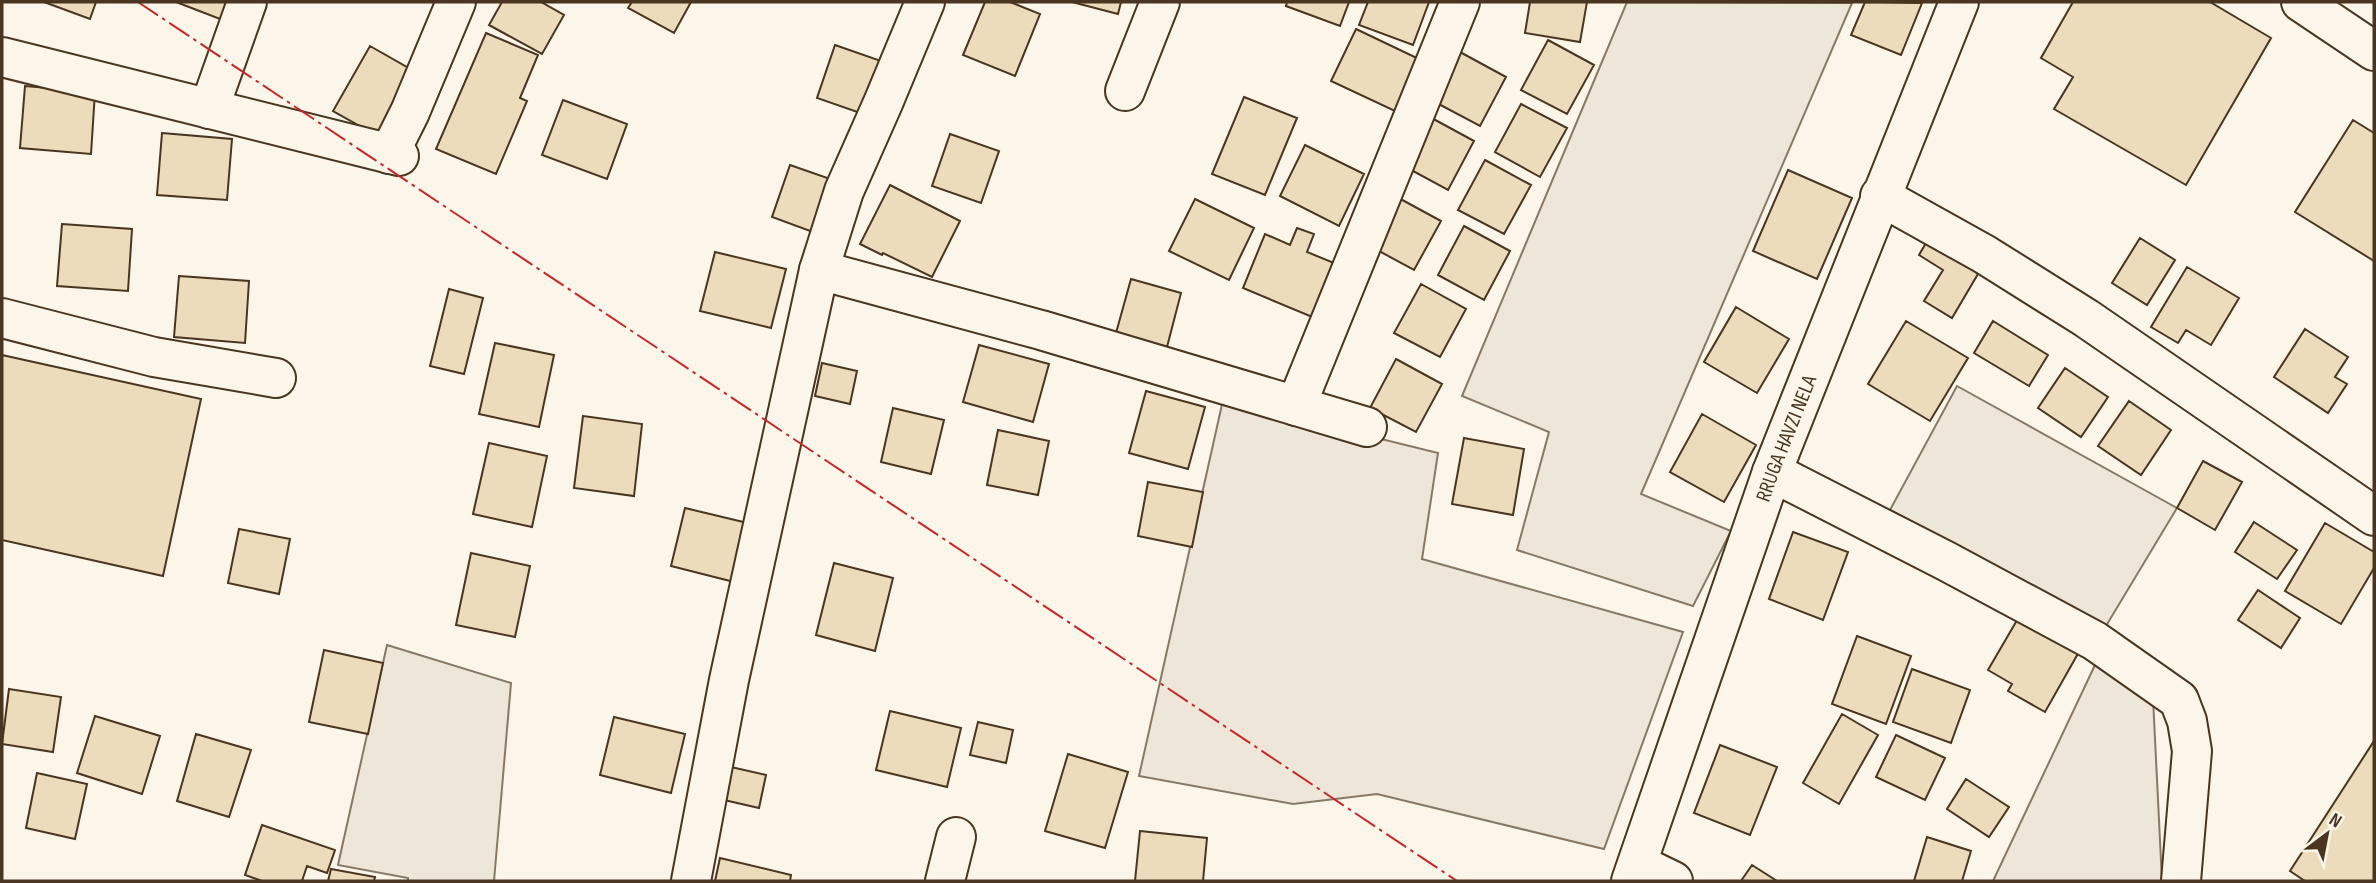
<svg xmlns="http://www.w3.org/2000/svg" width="2376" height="883" font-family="'Sofia Sans Condensed',sans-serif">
	<rect width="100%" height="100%" fill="#fbf6e9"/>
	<!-- green -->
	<path fill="#ede6d9" stroke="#887966" stroke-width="2" d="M 1627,2 L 1852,3 L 1641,494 L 1731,531 L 1693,606 L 1517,550 L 1549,432 L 1462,396 Z
		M 1957,386 L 2177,508 L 2106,626 L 1890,510 Z
		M 1223,400 L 1438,453 L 1422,559 L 1683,632 L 1604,849 L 1377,794 L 1293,804 L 1139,776 Z
		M 387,645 L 511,683 L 494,881 L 408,881 L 408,878 L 338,865 Z
		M 2095,665 L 2153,698 L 2162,881 L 1993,881 Z"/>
	<!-- building -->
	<path fill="#ecdcbc" stroke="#4a3520" stroke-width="2" d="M 44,2 L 96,2 L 90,19 Z
		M 176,2 L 241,2 L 233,24 Z
		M 502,2 L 541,2 L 564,15 L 542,54 L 489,25 Z
		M 632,2 L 691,2 L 674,33 L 628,8 Z
		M 985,2 L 1010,2 L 1040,14 L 1015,76 L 963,55 Z
		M 1072,2 L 1121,2 L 1118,14 Z
		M 1287,2 L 1349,2 L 1340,26 L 1286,6 Z
		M 1368,2 L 1429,2 L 1413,45 L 1359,25 Z
		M 1530,2 L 1587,2 L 1580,42 L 1525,33 Z
		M 1865,2 L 1922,3 L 1901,55 L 1851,35 Z
		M 2073,2 L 2210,2 L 2271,38 L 2186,185 L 2054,109 L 2073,77 L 2041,58 Z
		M 1356,29 L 1421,60 L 1397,112 L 1331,81 Z
		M 486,33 L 538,55 L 520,98 L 527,101 L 496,174 L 436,149 Z
		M 1548,40 L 1594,65 L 1567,114 L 1521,90 Z
		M 835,45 L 884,62 L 866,115 L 817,98 Z
		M 370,46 L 419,74 L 383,139 L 333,111 Z
		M 1460,52 L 1506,77 L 1480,126 L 1433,101 Z
		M 25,86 L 95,92 L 91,154 L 20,148 Z
		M 1244,97 L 1297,118 L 1265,195 L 1212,174 Z
		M 563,100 L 627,124 L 607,179 L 542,155 Z
		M 1521,104 L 1567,128 L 1540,177 L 1495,152 Z
		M 1428,116 L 1474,141 L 1448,190 L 1402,165 Z
		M 2353,120 L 2374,133 L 2374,261 L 2295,212 Z
		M 162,133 L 232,139 L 227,200 L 157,195 Z
		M 950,134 L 999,151 L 981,203 L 932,186 Z
		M 1305,145 L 1364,174 L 1339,226 L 1280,196 Z
		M 1485,160 L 1531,185 L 1504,234 L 1458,210 Z
		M 790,165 L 839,182 L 821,235 L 772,217 Z
		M 1788,170 L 1852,198 L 1817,279 L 1753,251 Z
		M 890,185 L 960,221 L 932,277 L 883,253 L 882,255 L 860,244 Z
		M 1395,196 L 1441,221 L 1414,270 L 1368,245 Z
		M 1195,199 L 1254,228 L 1229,280 L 1169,251 Z
		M 62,224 L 132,229 L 128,291 L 57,286 Z
		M 1464,226 L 1510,251 L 1484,300 L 1438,275 Z
		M 1297,228 L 1314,234 L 1307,252 L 1339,265 L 1317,319 L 1243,288 L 1265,234 L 1290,245 Z
		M 1933,231 L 1985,262 L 1952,318 L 1924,301 L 1943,270 L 1919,255 Z
		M 2140,238 L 2175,260 L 2147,305 L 2112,283 Z
		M 715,252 L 786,269 L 771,328 L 700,311 Z
		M 2187,267 L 2239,298 L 2211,345 L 2186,330 L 2178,343 L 2151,327 Z
		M 179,276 L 249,281 L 245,343 L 174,337 Z
		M 1131,279 L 1181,293 L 1167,347 L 1116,333 Z
		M 1421,284 L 1466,309 L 1440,357 L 1394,333 Z
		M 449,289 L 483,298 L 464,374 L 430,366 Z
		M 1736,307 L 1789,339 L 1757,393 L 1704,362 Z
		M 1906,321 L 1968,358 L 1930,421 L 1868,384 Z
		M 1993,321 L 2048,355 L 2029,386 L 1974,353 Z
		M 2305,329 L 2348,357 L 2335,377 L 2347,384 L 2328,413 L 2274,377 Z
		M 495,343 L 554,355 L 539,427 L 479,414 Z
		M 979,345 L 1049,364 L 1033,422 L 963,402 Z
		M 2,355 L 201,399 L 163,576 L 2,540 Z
		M 1396,359 L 1442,384 L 1416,432 L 1370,408 Z
		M 822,363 L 857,371 L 850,404 L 815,396 Z
		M 2065,368 L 2108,397 L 2081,437 L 2038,408 Z
		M 1146,391 L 1205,407 L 1188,469 L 1129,453 Z
		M 2129,401 L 2171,430 L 2141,475 L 2098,446 Z
		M 893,408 L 944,420 L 931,474 L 881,462 Z
		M 1702,414 L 1756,445 L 1724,502 L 1670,472 Z
		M 583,416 L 642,424 L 634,496 L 574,488 Z
		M 998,430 L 1049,441 L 1038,495 L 987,485 Z
		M 1464,438 L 1524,449 L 1513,515 L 1452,504 Z
		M 489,443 L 547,456 L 532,527 L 473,514 Z
		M 2203,461 L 2242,482 L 2215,530 L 2177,508 Z
		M 1148,482 L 1203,492 L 1192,547 L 1138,536 Z
		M 685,508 L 756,525 L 742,584 L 671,566 Z
		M 2254,522 L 2297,550 L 2277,579 L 2235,552 Z
		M 2325,523 L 2374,552 L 2374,568 L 2341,624 L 2285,591 Z
		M 239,529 L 290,539 L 279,594 L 228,583 Z
		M 1793,532 L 1848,552 L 1823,620 L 1769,599 Z
		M 471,553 L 530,566 L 515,637 L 456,625 Z
		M 834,563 L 893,578 L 875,651 L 816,635 Z
		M 2258,590 L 2300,618 L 2281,648 L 2238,620 Z
		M 2020,615 L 2080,650 L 2045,712 L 2008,691 L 2012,684 L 1988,670 Z
		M 1857,636 L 1911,656 L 1886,724 L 1832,704 Z
		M 324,650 L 383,663 L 368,734 L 309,722 Z
		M 1912,669 L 1970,690 L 1951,743 L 1893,722 Z
		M 9,689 L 61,697 L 53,752 L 2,744 Z
		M 890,711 L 961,728 L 947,787 L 876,770 Z
		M 1842,714 L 1878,735 L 1839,804 L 1803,783 Z
		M 95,716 L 160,736 L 142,794 L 77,773 Z
		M 614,717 L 685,734 L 671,793 L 600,775 Z
		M 978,722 L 1013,730 L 1006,763 L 970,755 Z
		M 196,734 L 251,750 L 229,817 L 177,801 Z
		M 1896,735 L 1945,758 L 1925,800 L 1876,777 Z
		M 2374,741 L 2374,881 L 2305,881 L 2290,871 Z
		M 1720,745 L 1777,767 L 1750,835 L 1694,813 Z
		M 1068,754 L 1128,772 L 1105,848 L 1045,831 Z
		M 731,767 L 766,775 L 759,808 L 724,800 Z
		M 37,773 L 87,784 L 75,839 L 26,828 Z
		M 1966,779 L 2009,807 L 1989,837 L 1947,809 Z
		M 262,825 L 335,850 L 327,873 L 307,866 L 302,881 L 262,881 L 245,875 Z
		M 1140,831 L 1207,838 L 1203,881 L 1135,881 Z
		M 1927,837 L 1971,851 L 1962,881 L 1914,881 Z
		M 720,858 L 791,875 L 790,881 L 715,881 Z
		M 1752,865 L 1777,881 L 1741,881 Z
		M 331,869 L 375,877 L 374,881 L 328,881 Z"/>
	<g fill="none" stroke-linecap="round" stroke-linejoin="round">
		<!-- minor casing -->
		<g stroke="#4a3520" stroke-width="42">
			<g id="minor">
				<path d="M 2301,2 L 2374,51"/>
				<path d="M 2,57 L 399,156"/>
				<path d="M 1125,91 L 1160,2"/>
				<path d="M 209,109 L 247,2"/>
				<path d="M 389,154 L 410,112 L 456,2"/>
				<path d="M 1880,196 L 1984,254 L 2086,318 L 2374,516"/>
				<path d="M 819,270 L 1041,330 L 1367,427"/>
				<path d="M 2,318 L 154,357 L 276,378"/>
				<path d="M 1296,406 L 1460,2"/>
				<path d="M 1772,472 L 1946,561 L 2095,641 L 2179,700 L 2187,721 L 2192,751 L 2181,881"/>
				<path d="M 1638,864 L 1673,881"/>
				<path d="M 691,881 L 729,680 L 819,270 L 844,191 L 883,103 L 925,2"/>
				<path d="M 945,881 L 956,837"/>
				<path id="s1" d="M 1631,881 L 1772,472 L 1959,2"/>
			</g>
		</g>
		<!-- minor -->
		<use href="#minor" stroke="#fbf6e9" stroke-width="38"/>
		<!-- power -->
		<path stroke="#c62828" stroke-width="2" stroke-dasharray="24 5 3.5 5" stroke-linecap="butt" d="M 138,2 L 1457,881"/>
	</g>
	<g text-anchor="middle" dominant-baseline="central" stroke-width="5" stroke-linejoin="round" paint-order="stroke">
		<!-- street labels -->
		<g font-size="21" fill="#4a3520" stroke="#fbf6e9">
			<text stroke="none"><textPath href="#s1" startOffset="469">RRUGA HAVZI NELA</textPath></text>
		</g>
	</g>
	<!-- border -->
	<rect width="2376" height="883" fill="none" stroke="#4a3520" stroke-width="7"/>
	<!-- north arrow -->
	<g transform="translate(2327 834) rotate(32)" stroke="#fbf6e9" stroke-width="5" paint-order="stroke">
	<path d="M0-5L12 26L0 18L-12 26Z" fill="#4a3520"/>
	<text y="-10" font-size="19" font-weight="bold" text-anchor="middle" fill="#4a3520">N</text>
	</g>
</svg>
